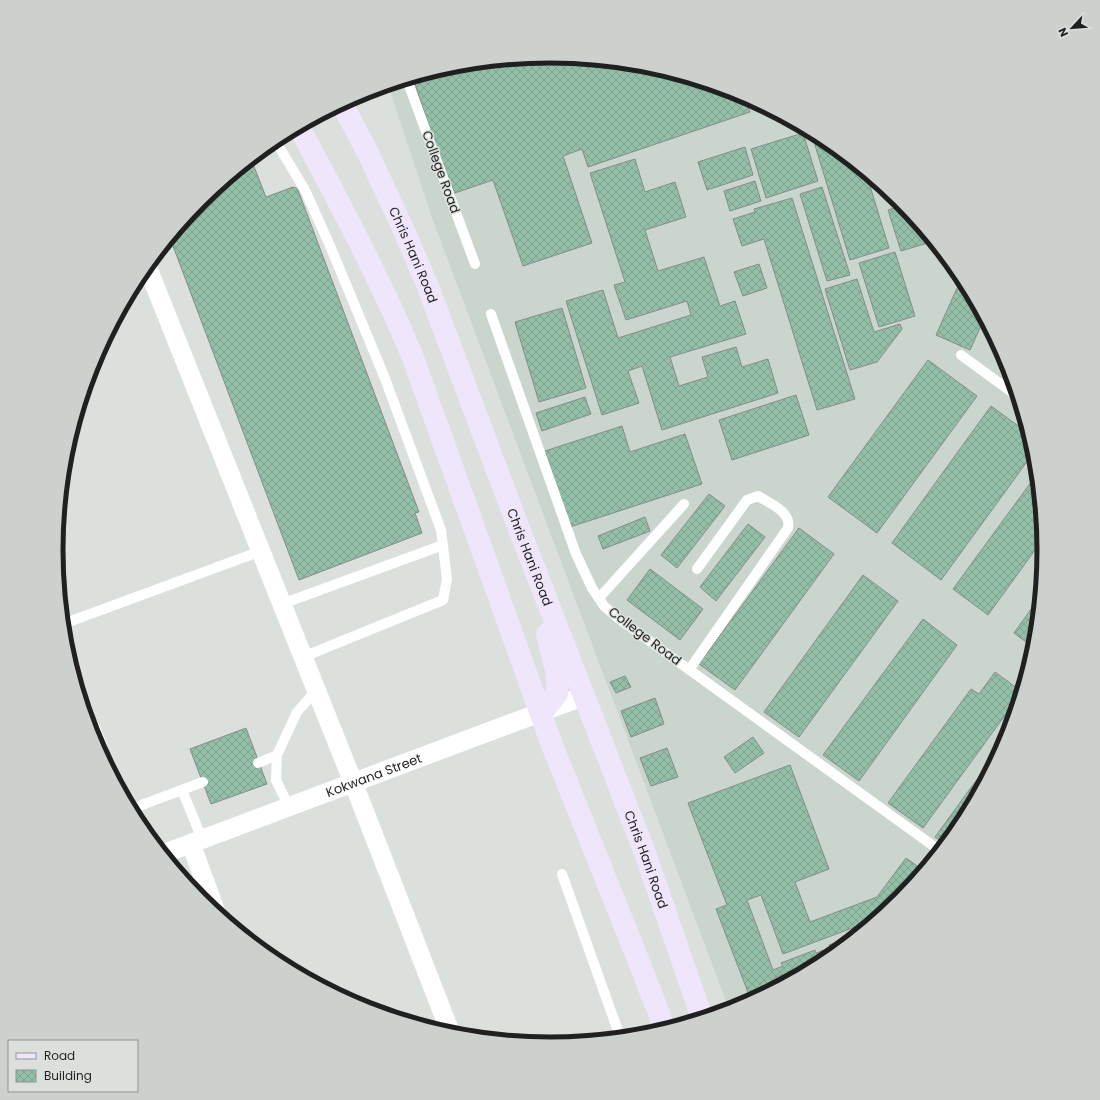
<svg xmlns="http://www.w3.org/2000/svg" width="1100" height="1100" font-family="Poppins,sans-serif">
	<defs>
		<pattern id="building-cross-hatch" width="8" height="8" patternUnits="userSpaceOnUse"><rect width="8" height="8" fill="#93bea7"/><path d="M0 0l8 8M0 8l8-8" fill="none" stroke="#7ea38f"/></pattern>
	</defs>
	<rect width="100%" height="100%" fill="#dbe0dd"/>
	<!-- built -->
	<path fill="#cad5ce" d="M 550,56 L 647,66 L 739,94 L 825,139 L 899,201 L 961,276 L 1006,361 L 1035,454 L 1044,550 L 1034,647 L 1006,739 L 961,825 L 899,899 L 824,961 L 739,1006 L 729,1009 L 432,218 L 388,85 L 454,65 Z"/>
	<!-- building -->
	<path fill="url(#building-cross-hatch)" stroke="#878c89" d="M 550,56 L 647,66 L 739,94 L 744,96 L 750,112 L 588,167 L 582,149 L 563,156 L 592,243 L 523,266 L 493,180 L 452,194 L 413,78 L 454,65 Z
		M 811,132 L 825,139 L 866,173 L 889,248 L 850,260 Z
		M 803,133 L 818,181 L 766,198 L 751,149 Z
		M 745,147 L 753,175 L 707,190 L 698,162 Z
		M 251,159 L 266,197 L 293,187 L 296,188 L 298,190 L 419,512 L 415,513 L 422,533 L 299,580 L 170,238 L 201,201 Z
		M 635,159 L 645,192 L 675,182 L 686,217 L 645,230 L 658,271 L 704,257 L 720,306 L 735,301 L 746,334 L 670,357 L 679,386 L 708,377 L 702,357 L 736,347 L 742,367 L 768,359 L 778,393 L 662,430 L 642,366 L 628,371 L 639,403 L 602,415 L 566,301 L 603,290 L 618,338 L 691,315 L 687,301 L 626,320 L 614,285 L 625,282 L 590,173 Z
		M 755,181 L 761,201 L 730,211 L 724,191 Z
		M 822,187 L 850,275 L 827,281 L 800,194 Z
		M 792,198 L 855,399 L 817,410 L 764,239 L 742,246 L 733,219 L 755,212 L 754,209 Z
		M 903,205 L 930,238 L 931,242 L 901,251 L 888,210 Z
		M 895,252 L 915,316 L 879,327 L 859,263 Z
		M 759,264 L 767,288 L 743,296 L 734,272 Z
		M 962,277 L 984,319 L 970,350 L 936,335 Z
		M 857,279 L 874,332 L 900,324 L 902,329 L 877,362 L 850,370 L 825,289 Z
		M 562,308 L 586,388 L 539,402 L 515,322 Z
		M 928,360 L 977,396 L 877,533 L 828,497 Z
		M 796,395 L 809,435 L 732,460 L 719,420 Z
		M 585,397 L 591,414 L 542,431 L 536,413 Z
		M 991,406 L 1028,433 L 1034,452 L 941,580 L 892,543 Z
		M 622,426 L 630,452 L 685,434 L 702,484 L 570,527 L 545,451 Z
		M 1037,474 L 1043,539 L 988,615 L 953,589 Z
		M 709,494 L 725,506 L 677,568 L 661,555 Z
		M 645,517 L 650,531 L 603,549 L 598,536 Z
		M 748,524 L 765,537 L 716,601 L 700,587 Z
		M 799,528 L 834,554 L 735,690 L 699,664 Z
		M 650,569 L 703,609 L 680,640 L 627,600 Z
		M 863,575 L 898,601 L 799,737 L 764,712 Z
		M 1039,598 L 1034,647 L 1034,648 L 1014,633 Z
		M 923,619 L 957,645 L 859,781 L 823,755 Z
		M 995,672 L 1021,691 L 1019,696 L 923,828 L 888,803 L 971,689 L 979,694 Z
		M 625,676 L 631,687 L 616,693 L 610,682 Z
		M 655,698 L 664,724 L 631,737 L 621,711 Z
		M 246,728 L 267,784 L 211,804 L 190,749 Z
		M 753,737 L 764,753 L 735,773 L 724,757 Z
		M 1007,738 L 961,825 L 945,844 L 935,837 Z
		M 667,748 L 678,777 L 651,786 L 640,758 Z
		M 790,765 L 829,869 L 795,882 L 810,922 L 877,897 L 906,858 L 923,870 L 899,899 L 832,954 L 829,945 L 847,938 L 855,927 L 783,954 L 761,895 L 747,900 L 773,970 L 783,966 L 781,963 L 815,950 L 816,953 L 824,950 L 827,958 L 819,961 L 820,963 L 788,980 L 786,974 L 776,977 L 778,984 L 749,995 L 716,909 L 727,905 L 688,803 Z"/>
	<g fill="none" stroke-linecap="round" stroke-linejoin="round">
		<!-- lane -->
		<path stroke="#fff" stroke-width="10" d="M 407,80 L 475,264
			M 275,140 L 305,190 L 331,248 L 384,376 L 441,530 L 447,579 L 443,600 L 303,657
			M 491,314 L 576,554 L 592,588 L 604,606 L 619,619 L 939,850
			M 961,355 L 1017,396
			M 599,598 L 684,504
			M 282,604 L 443,545
			M 63,624 L 261,551
			M 689,670 L 788,528 C 792,512 769,503 758,496 L 747,500 L 697,569
			M 258,763 L 277,755
			M 182,790 L 202,839
			M 289,807 L 276,780 L 277,755 L 297,712 L 316,691
			M 131,809 L 203,782
			M 562,874 L 618,1031 L 616,1037"/>
		<!-- street -->
		<g stroke="#fff" stroke-width="19">
			<path d="M 147,266 L 353,782 L 451,1034"/>
			<path d="M 90,727 L 98,747"/>
			<path d="M 191,844 L 216,912"/>
			<path id="s1" d="M 163,854 L 584,696"/>
		</g>
		<!-- secondary -->
		<g stroke="#f0e6fc" stroke-width="22">
			<path id="s2" d="M 342,104 L 368,153 L 409,242 L 428,287 L 518,526 L 645,853 L 702,1018"/>
			<path d="M 299,127 C 339,202 379,277 412,355 L 552,745 L 637,957 L 665,1029"/>
			<path d="M 541,713 L 557,694 L 557,674 L 547,634"/>
		</g>
	</g>
	<g text-anchor="middle" dominant-baseline="central" stroke-width="3" stroke-linejoin="round" paint-order="stroke">
		<!-- street labels -->
		<g font-size="13" fill="#1f201f" stroke="#dbe0dd">
			<text transform="translate(441 172) rotate(70)">College Road</text>
			<text stroke="none"><textPath href="#s2" startOffset="167">Chris Hani Road</textPath></text>
			<text stroke="none"><textPath href="#s2" startOffset="491">Chris Hani Road</textPath></text>
			<text transform="translate(645 636) rotate(37)">College Road</text>
			<text stroke="none"><textPath href="#s1" startOffset="225">Kokwana Street</textPath></text>
			<text stroke="none"><textPath href="#s2" startOffset="815">Chris Hani Road</textPath></text>
		</g>
	</g>
	<!-- crop -->
	<path d="M0 0H1100V1100H0ZM63 550a487 487 0 1 1 974 0a487 487 0 1 1-974 0Z" fill="#ccd1ce" fill-rule="evenodd"/>
	<path fill="none" stroke="#1f201f" stroke-width="5" d="M63 550a487 487 0 1 1 974 0a487 487 0 1 1-974 0Z"/>
	<!-- legend -->
	<rect x="8" y="1040" width="130" height="52" fill="#dbe0dd" stroke="#909391"/>
	<rect x="16" y="1053" width="20" height="6" fill="#f0e6fc" stroke="#909391"/>
	<text x="44" y="1060" font-size="12" fill="#1f201f">Road</text>
	<rect x="16" y="1070" width="20" height="12" fill="url(#building-cross-hatch)" stroke="#909391"/>
	<text x="44" y="1080" font-size="12" fill="#1f201f">Building</text>
	<!-- north arrow -->
	<g transform="translate(1072 28) rotate(244)" stroke="#dbe0dd" stroke-width="3" paint-order="stroke">
	<path d="M0-3L7 15L0 10L-7 15Z" fill="#1f201f"/>
	<text y="-6" font-size="11" font-weight="bold" text-anchor="middle" fill="#1f201f">N</text>
	</g>
</svg>
